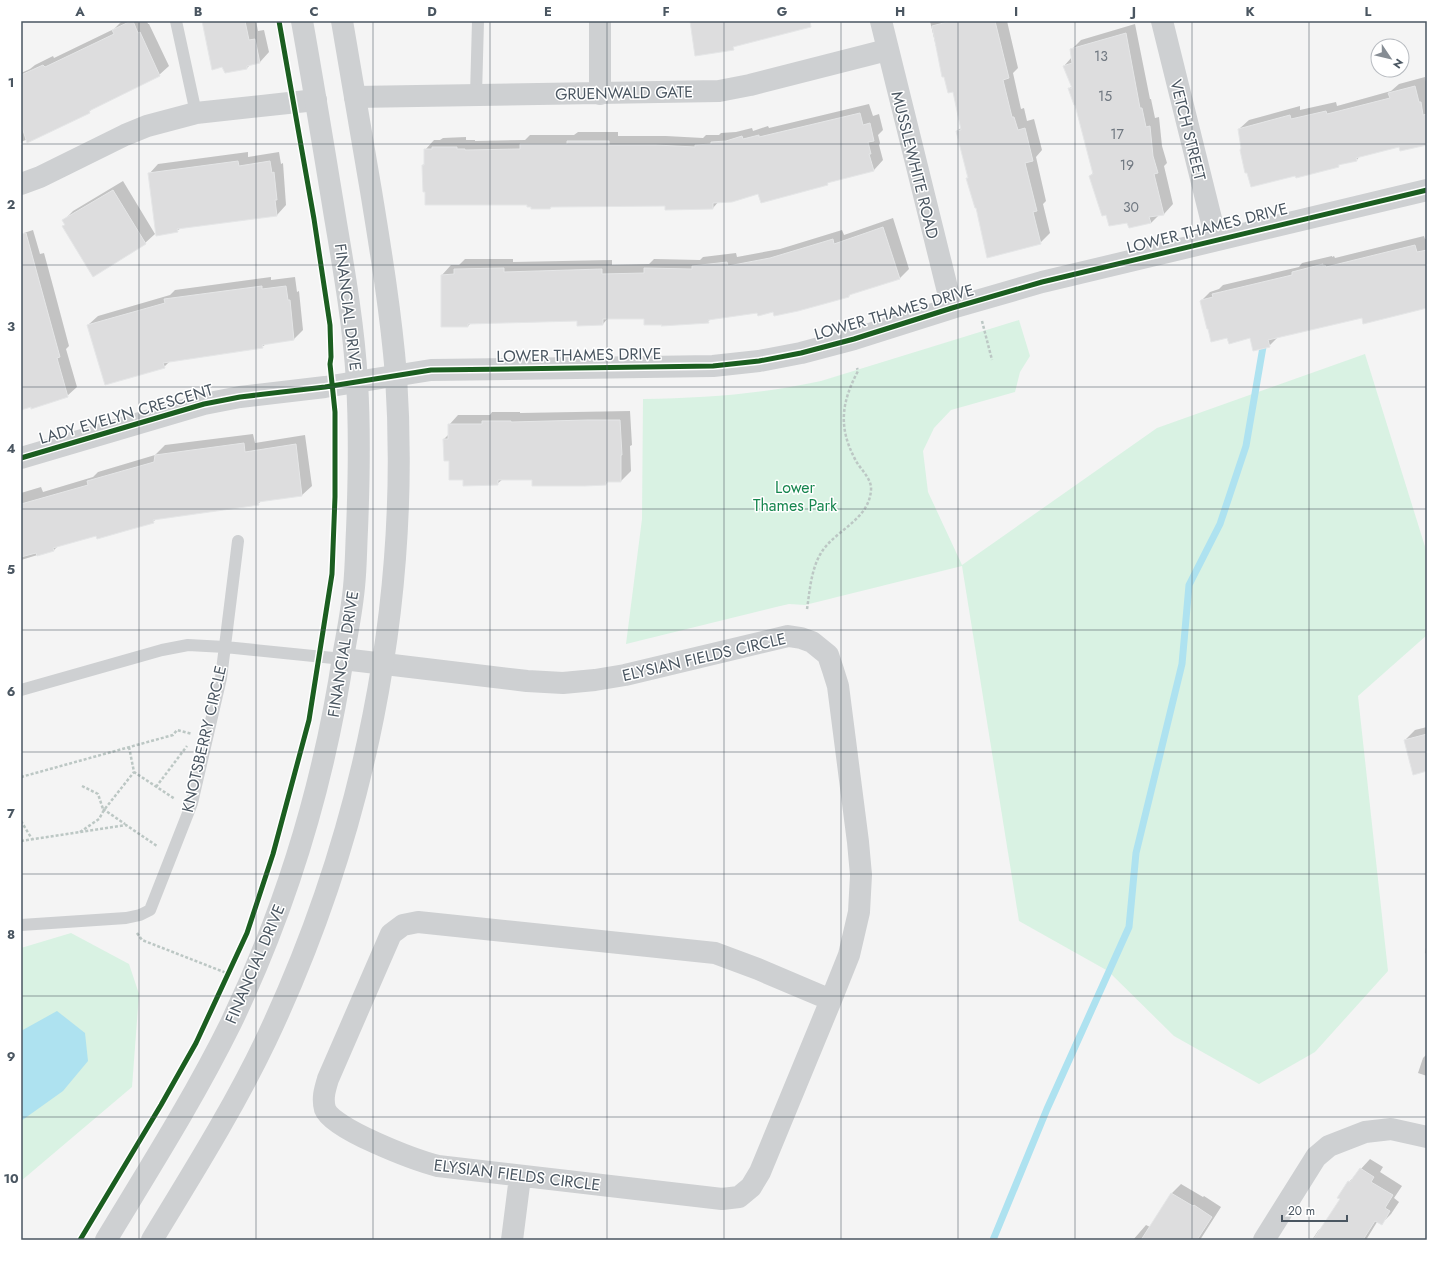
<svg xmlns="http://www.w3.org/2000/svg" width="1448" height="1261" font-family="Jost,sans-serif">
	<rect width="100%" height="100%" fill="#f4f4f4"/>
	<!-- green -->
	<path fill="#d9f2e3" d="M 1019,320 L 1030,356 L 1020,372 L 1015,392 L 951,410 L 934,428 L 923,451 L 928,492 L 962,565 L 1157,428 L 1365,354 L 1427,553 L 1427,635 L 1358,696 L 1388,971 L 1315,1052 L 1259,1084 L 1174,1036 L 1108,971 L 1019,921 L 962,566 L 805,605 L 789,604 L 776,607 L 626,644 L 642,519 L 643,399 C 705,398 761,394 821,381 Z
		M 71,933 L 129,964 L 139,994 L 132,1087 L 21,1181 L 21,948 Z"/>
	<!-- water -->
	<path fill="#aee2f0" d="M 57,1011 L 85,1033 L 88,1061 L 63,1091 L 21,1121 L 21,1031 Z"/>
	<!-- shadow -->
	<path fill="#0003" d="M 122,21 L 147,21 L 148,24 L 149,24 L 169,66 L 159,75 L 94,107 L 89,112 L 21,142 L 21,73 L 30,69 L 35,65 L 53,56 L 54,58 L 114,29 Z
		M 203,21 L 256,21 L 258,31 L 264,30 L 269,52 L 260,62 L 251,64 L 247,68 Z
		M 930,21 L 1007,21 L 1018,68 L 1013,73 L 1021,109 L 1024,108 L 1027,121 L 1034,119 L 1042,150 L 1036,157 L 1046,201 L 1043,204 L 1050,233 L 1040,243 L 969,177 L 957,131 L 962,127 L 953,91 L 945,76 L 943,76 Z
		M 1135,24 L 1150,99 L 1151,99 L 1155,118 L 1159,117 L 1162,146 L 1167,163 L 1164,166 L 1173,204 L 1164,214 L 1159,215 L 1151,223 L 1129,227 L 1128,222 L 1106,214 L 1090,176 L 1094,172 L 1076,104 L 1069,89 L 1072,86 L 1064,66 L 1072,57 L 1071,50 L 1081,40 Z
		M 1425,77 L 1427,87 L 1427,144 L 1400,146 L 1360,156 L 1356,161 L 1341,164 L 1338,166 L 1242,149 L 1239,129 L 1249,120 L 1300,106 L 1300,110 L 1336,102 L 1337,106 L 1391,91 L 1399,84 Z
		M 869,104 L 873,116 L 879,114 L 883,130 L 878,135 L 880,143 L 879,145 L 883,160 L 874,170 L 830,181 L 827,184 L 759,193 L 719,201 L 713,208 L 666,205 L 528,204 L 426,191 L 423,165 L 425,163 L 425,150 L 434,140 L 440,140 L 443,138 L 466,137 L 466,140 L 475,140 L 475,141 L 525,140 L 530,135 L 574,135 L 578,132 L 618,132 L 618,136 L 666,136 L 703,138 L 706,135 L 719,135 L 721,133 L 736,132 L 752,128 L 753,131 L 768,126 L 769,128 Z
		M 248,152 L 248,157 L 279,152 L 281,164 L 283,163 L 286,205 L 277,215 L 182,227 L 177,231 L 149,174 L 158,164 Z
		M 123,181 L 155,234 L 145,243 L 63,226 L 66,224 L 64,220 L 73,211 Z
		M 893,218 L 909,269 L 900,278 L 851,293 L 849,296 L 774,310 L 711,318 L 708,322 L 645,318 L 608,318 L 603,324 L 578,320 L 471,323 L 468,326 L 442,275 L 451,265 L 459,265 L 465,259 L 513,259 L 513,262 L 612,260 L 612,265 L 649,264 L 654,259 L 700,260 L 703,257 L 736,253 L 737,257 L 780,249 L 842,230 L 844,235 Z
		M 33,230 L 40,254 L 44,253 L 53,286 L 69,346 L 66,349 L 77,387 L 67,396 L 21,409 L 21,234 Z
		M 1424,236 L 1425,239 L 1427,239 L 1427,307 L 1362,317 L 1279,336 L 1269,346 L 1250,337 L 1228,337 L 1201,301 L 1210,292 L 1219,289 L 1223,285 L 1299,267 L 1302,263 L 1332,256 L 1332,257 L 1334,256 L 1335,258 Z
		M 271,277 L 271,280 L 295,277 L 297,292 L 299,291 L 303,330 L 293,340 L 266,344 L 262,347 L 171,360 L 164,367 L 88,325 L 98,316 L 170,295 L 175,290 Z
		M 630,411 L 632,445 L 630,446 L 631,471 L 621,481 L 608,481 L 606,484 L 533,479 L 503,479 L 497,484 L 464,479 L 450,460 L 444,439 L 449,434 L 449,425 L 458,415 L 490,415 L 492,412 L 520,412 L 520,413 Z
		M 253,434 L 255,443 L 305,435 L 312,486 L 302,495 L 262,500 L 258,504 L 157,518 L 153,522 L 97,535 L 58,546 L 54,550 L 21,560 L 21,493 L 41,487 L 43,492 L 93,477 L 98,472 L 155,455 L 165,445 Z
		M 1427,727 L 1427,771 L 1405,740 L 1415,730 Z
		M 1427,941 L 1427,963 L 1426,962 L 1427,954 L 1425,953 Z
		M 1427,1054 L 1427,1076 L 1418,1073 L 1423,1058 Z
		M 1370,1159 L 1383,1167 L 1380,1172 L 1402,1186 L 1394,1198 L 1399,1202 L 1391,1214 L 1381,1224 L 1377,1222 L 1366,1240 L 1312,1240 L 1318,1231 L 1324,1225 L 1341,1199 L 1349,1182 Z
		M 1181,1184 L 1203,1197 L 1204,1196 L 1221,1207 L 1200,1240 L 1133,1240 L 1146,1225 L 1150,1227 L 1171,1194 Z"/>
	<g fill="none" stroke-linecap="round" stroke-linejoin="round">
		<!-- stream -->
		<path stroke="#aee2f0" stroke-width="7" d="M 993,1240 L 1047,1109 L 1129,927 L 1136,853 L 1182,664 L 1189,585 L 1220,524 L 1246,446 L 1264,341"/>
	</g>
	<!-- building -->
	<path fill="#ddddde" stroke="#e5e6e7" d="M 131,21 L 133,21 L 138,33 L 140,32 L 160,76 L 89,111 L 90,113 L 27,143 L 21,124 L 21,75 L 43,65 L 45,67 L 114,34 L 112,30 Z
		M 202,21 L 245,21 L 249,40 L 255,39 L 260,63 L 247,66 L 247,69 L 225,73 L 222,67 L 212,70 Z
		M 690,21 L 810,21 L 811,27 L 733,47 L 734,50 L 695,56 Z
		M 951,21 L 995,21 L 1009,78 L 1003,80 L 1012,117 L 1014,117 L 1018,130 L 1025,128 L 1033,161 L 1025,163 L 1037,211 L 1033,212 L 1041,244 L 987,258 L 976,208 L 975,208 L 966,178 L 968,178 L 956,131 L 961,130 L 953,92 L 948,93 L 944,77 L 942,77 L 932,26 Z
		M 1126,33 L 1140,108 L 1142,108 L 1146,127 L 1150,126 L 1153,156 L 1158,173 L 1154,174 L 1164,215 L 1149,217 L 1151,223 L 1129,228 L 1127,223 L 1109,226 L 1106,215 L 1102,216 L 1089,176 L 1093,174 L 1075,105 L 1074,105 L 1068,88 L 1072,88 L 1063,66 L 1072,63 L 1070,49 Z
		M 1415,86 L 1419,102 L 1421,102 L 1423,115 L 1427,114 L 1427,145 L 1400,151 L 1399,147 L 1356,158 L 1357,161 L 1338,165 L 1339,167 L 1296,178 L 1295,176 L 1251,187 L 1247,173 L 1245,173 L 1240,150 L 1241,148 L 1238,129 L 1290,115 L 1291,119 L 1326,111 L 1327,114 L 1390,98 L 1388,93 Z
		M 860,113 L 863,125 L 870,123 L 874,141 L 868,142 L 871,154 L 869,154 L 874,171 L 827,183 L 828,185 L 761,203 L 758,194 L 732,202 L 713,203 L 713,209 L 665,210 L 665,206 L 551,207 L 550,209 L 531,209 L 531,207 L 527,207 L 527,205 L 425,205 L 425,192 L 423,192 L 422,165 L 424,165 L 424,149 L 432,149 L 432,147 L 457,147 L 457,149 L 465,149 L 465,150 L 520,149 L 520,144 L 567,144 L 567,141 L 609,141 L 609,145 L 656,145 L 695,147 L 695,145 L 711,144 L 711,142 L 726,141 L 742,136 L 743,139 L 759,135 L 759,137 Z
		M 238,161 L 239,166 L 270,161 L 272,173 L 274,172 L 277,200 L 275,200 L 277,216 L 177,229 L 178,232 L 156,236 L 148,173 Z
		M 113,190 L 146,244 L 93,277 L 62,226 L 65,225 L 62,220 Z
		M 883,227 L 900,279 L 849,295 L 849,297 L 798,311 L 774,316 L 773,312 L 758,316 L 757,313 L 708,320 L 709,323 L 661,326 L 662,325 L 644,325 L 644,319 L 603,319 L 603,325 L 577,326 L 577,321 L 468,324 L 468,327 L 441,327 L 441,275 L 454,274 L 454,269 L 504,268 L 504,272 L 602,269 L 602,274 L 644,273 L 644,268 L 692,269 L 692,266 L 727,262 L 728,266 L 770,258 L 833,239 L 834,244 Z
		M 26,233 L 60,357 L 57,358 L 68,397 L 31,409 L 31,407 L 21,410 L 21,234 Z
		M 1415,245 L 1417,252 L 1427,250 L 1427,308 L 1363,324 L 1362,318 L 1268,340 L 1270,347 L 1253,351 L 1250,338 L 1229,344 L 1227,338 L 1211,342 L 1208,329 L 1207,329 L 1200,301 L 1201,300 L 1213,297 L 1212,294 L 1292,275 L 1292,272 L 1323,264 L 1323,266 L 1325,265 L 1326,267 Z
		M 262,286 L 262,289 L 286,286 L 288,300 L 290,300 L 294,340 L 262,345 L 263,348 L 163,363 L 165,368 L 105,385 L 87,325 L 165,303 L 164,299 Z
		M 587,420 L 620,420 L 622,455 L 621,455 L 621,482 L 606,482 L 606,485 L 584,486 L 532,486 L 532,480 L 498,480 L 498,485 L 463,486 L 463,480 L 449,480 L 449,461 L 444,461 L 443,439 L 448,439 L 448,424 L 482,424 L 482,421 L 511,421 L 511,422 Z
		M 244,443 L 245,452 L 296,444 L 302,496 L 258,502 L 259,505 L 153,520 L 154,523 L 132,529 L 97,539 L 96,536 L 53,548 L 54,551 L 37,556 L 36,553 L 21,557 L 21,504 L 88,485 L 87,481 L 154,462 L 155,455 Z
		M 1427,734 L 1427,771 L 1413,775 L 1404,740 Z
		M 1360,1168 L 1374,1177 L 1371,1182 L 1393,1195 L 1385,1208 L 1390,1211 L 1382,1225 L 1375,1221 L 1363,1240 L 1313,1240 L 1340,1199 L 1337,1198 L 1348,1181 L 1350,1182 Z
		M 1171,1193 L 1193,1206 L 1194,1205 L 1212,1217 L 1197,1240 L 1141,1240 Z"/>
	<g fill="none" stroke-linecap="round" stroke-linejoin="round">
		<!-- path -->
		<path stroke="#bcc7c4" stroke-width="2.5" stroke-dasharray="3 2" stroke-linecap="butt" d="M 982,321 L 992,360
			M 807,609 C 810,590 811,567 823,550 C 838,529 869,519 871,490 C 872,479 861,470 856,461 C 838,428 841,403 858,371 L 857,368
			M 129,747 L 134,772 L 175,799
			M 21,777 L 173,735 L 177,730 L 192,734
			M 82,786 L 98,794 L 103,809
			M 156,787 L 187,746
			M 103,809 L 125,824
			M 21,821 L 32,839
			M 80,832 L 99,819 L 104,810 L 134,772
			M 21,841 L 126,825 L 157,846
			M 137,933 L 142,940 L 229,974"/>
		<!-- service -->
		<path stroke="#ced0d2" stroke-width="12" d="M 176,21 L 196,113
			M 476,95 L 478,21
			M 21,690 L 162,650 L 188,645 L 225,647 L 343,659
			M 21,925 L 126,918 L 140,915 L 150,910 L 192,803 L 221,678 L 238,541"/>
		<!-- minor -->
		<path stroke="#ced0d2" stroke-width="22" d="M 881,21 L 952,308
			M 1162,21 L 1216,239
			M 600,94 L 600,21
			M 355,97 L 719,91 L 750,85 L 887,50
			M 21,184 L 40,177 L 125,135 L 147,126 L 196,113 L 316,100
			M 21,458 L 204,404 L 240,397 L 325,387 L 431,370 L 713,366 L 759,361 L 801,353 L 854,339 L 952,308 L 1042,282 L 1427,190
			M 343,659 L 527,681 L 563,683 L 595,680 L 625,675 L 788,636 L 801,638 L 812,642 L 828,655 L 833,670 L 838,686 L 858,842 L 861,875 L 859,912 L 849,955 L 831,1000
			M 418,922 L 715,953 L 758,969 L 831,1000 L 760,1172 L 751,1187 L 739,1197 L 722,1199 L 438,1166 C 415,1160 332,1129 325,1109 C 322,1098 325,1089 328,1079 L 391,934 L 403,925 Z
			M 512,1240 L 520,1177
			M 1264,1240 L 1316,1157 L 1329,1146 L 1365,1132 L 1391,1129 L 1427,1137"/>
		<!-- tertiary -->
		<path stroke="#ced0d2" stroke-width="22" d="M 106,1240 C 149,1169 194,1098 231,1023 C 287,906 325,779 344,651 C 348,630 352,608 354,587 C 356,568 356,549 357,530 C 359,480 360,431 357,382 C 354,329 345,276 336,223 C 325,156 314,88 302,21
			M 152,1240 C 192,1174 233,1109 266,1040 C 364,833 411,604 396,375 C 391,314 381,252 371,191 C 361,135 352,78 342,21"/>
		<!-- cycleway casing -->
		<g stroke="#fff" stroke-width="8">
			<path id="cycleway" d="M 21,458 L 204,404 L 240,397 L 325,387 L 431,370 L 713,366 L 759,361 L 801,353 L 854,339 L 952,308 L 1042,282 L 1427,190
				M 80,1240 L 161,1105 L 196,1043 L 247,933 L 273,854 L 309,720 L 332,574 L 335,497 L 335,412 L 330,364 L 331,357 L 330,325 L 314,219 L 279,21"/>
		</g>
		<!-- cycleway -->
		<use href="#cycleway" stroke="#1b5e20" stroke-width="5"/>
	</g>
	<!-- grid -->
	<path fill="none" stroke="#4a5661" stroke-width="1" stroke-opacity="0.55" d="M 139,21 L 139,1240M 256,21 L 256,1240M 373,21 L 373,1240M 490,21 L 490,1240M 607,21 L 607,1240M 724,21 L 724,1240M 841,21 L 841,1240M 958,21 L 958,1240M 1075,21 L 1075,1240M 1192,21 L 1192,1240M 1309,21 L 1309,1240M 21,144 L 1427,144M 21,265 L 1427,265M 21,387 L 1427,387M 21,509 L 1427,509M 21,630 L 1427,630M 21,752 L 1427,752M 21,874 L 1427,874M 21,996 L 1427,996M 21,1117 L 1427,1117"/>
	<g text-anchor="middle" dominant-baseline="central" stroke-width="3" stroke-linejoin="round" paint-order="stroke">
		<!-- number labels -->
		<g font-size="14" fill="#707881">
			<text x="1101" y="56">13</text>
			<text x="1105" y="96">15</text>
			<text x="1117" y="134">17</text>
			<text x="1127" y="165">19</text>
			<text x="1131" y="207">30</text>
		</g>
		<!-- street labels -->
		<g font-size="16" fill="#4a5661" stroke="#fff">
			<text transform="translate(624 93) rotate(-1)">GRUENWALD GATE</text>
			<text transform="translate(1188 130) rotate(76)">VETCH STREET</text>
			<text transform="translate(915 165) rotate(76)">MUSSLEWHITE ROAD</text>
			<text transform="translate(1207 228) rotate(-14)">LOWER THAMES DRIVE</text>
			<text transform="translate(348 307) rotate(83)">FINANCIAL DRIVE</text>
			<text transform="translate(894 312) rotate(-16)">LOWER THAMES DRIVE</text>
			<text transform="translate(579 355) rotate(-1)">LOWER THAMES DRIVE</text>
			<text transform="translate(126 414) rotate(-16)">LADY EVELYN CRESCENT</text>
			<text transform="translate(343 654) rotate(-81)">FINANCIAL DRIVE</text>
			<text transform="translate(704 657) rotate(-13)">ELYSIAN FIELDS CIRCLE</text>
			<text transform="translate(204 739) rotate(-77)">KNOTSBERRY CIRCLE</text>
			<text transform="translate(255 964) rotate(-67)">FINANCIAL DRIVE</text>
			<text transform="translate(517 1175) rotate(7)">ELYSIAN FIELDS CIRCLE</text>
		</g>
		<!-- park labels -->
		<g font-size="16" fill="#17864f" stroke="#fff">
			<text x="795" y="487">Lower<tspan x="795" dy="18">Thames Park</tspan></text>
		</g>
	</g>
	<!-- border -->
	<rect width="1448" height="1261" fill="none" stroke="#ffffff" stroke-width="44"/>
	<!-- north arrow -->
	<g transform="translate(1390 58) rotate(125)"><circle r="19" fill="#ffffff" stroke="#b7bbc0"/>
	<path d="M0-3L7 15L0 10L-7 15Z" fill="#868d94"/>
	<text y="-6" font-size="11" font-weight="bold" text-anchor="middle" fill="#4a5661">N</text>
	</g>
	<!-- scale -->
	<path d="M1282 1215v6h65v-6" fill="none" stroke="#4a5661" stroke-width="2"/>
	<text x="1288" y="1215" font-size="12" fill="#4a5661" stroke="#ffffff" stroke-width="3" paint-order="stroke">20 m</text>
	<rect x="22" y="22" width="1404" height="1217" fill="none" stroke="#4a5661" stroke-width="1.5"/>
	<g font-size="13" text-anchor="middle" font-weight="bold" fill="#4a5661">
		<text x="80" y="16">A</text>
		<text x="198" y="16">B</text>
		<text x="314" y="16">C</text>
		<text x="432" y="16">D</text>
		<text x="548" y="16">E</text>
		<text x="666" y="16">F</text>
		<text x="782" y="16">G</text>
		<text x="900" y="16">H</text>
		<text x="1016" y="16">I</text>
		<text x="1134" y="16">J</text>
		<text x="1250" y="16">K</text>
		<text x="1368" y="16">L</text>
		<text x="11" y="87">1</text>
		<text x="11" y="209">2</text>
		<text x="11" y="331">3</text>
		<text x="11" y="453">4</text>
		<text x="11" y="574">5</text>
		<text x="11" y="696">6</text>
		<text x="11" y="818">7</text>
		<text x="11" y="939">8</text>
		<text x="11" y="1061">9</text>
		<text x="11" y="1183">10</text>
	</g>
</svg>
